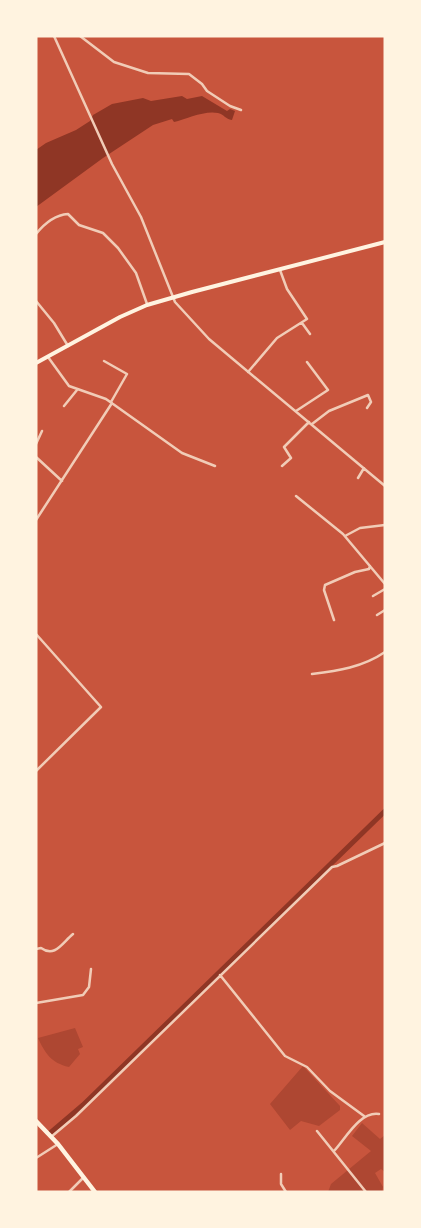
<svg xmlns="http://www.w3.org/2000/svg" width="421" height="1228" font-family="Mulish,sans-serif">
	<rect width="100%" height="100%" fill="#c8553d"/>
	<!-- green -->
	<path fill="#ae4732" d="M 75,1028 L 83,1047 L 78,1049 L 80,1054 L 69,1067 C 51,1063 45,1053 38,1038 Z
		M 303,1066 L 340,1106 L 340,1110 L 319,1126 L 301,1121 L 290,1130 L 270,1104 Z
		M 362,1123 L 380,1139 L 385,1135 L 385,1172 L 381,1169 L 375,1173 L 383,1187 L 382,1192 L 328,1192 L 331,1184 L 371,1151 L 352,1136 Z"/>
	<!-- water -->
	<path fill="#8f3625" d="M 182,96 L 187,99 L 202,96 L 227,111 L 230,109 L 235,111 L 232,120 C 225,119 225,115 218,113 C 205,110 186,119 174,122 L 172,119 L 153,125 L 103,158 L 36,207 L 36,150 L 46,143 L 76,130 L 90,121 L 93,115 L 112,104 L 143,98 L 151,101 Z"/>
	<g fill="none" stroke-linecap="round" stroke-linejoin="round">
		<!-- canal -->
		<path stroke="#8f3625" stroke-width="5" d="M 49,1134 L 83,1105 L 385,811"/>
		<!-- minor -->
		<path stroke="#f1ccb7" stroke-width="2.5" d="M 54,36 L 112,164 L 141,217 L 175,302 L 209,339 L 385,486
			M 80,36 L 114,62 L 148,73 L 189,74 L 202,84 L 207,91 L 230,106 L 241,110
			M 36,234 C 44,224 55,215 68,214 L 79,225 L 103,233 L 118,248 L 136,273 L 147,304
			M 36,301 L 54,323 L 68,346
			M 302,323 L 310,334
			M 48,357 L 69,386 L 106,399 L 182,453 L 215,466
			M 104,361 L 127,374 L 111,402
			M 248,372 L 277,338 L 307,319 L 287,289 L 280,270
			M 64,406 L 77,390
			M 296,411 L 328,390 L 307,362
			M 312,424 L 329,411 L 368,395 L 371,402 L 367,408
			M 36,444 L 42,431
			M 36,457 L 62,481
			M 282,466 L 291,458 L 284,447 L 309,422
			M 358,478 L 364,468
			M 296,496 L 343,534 L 385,584
			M 36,520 L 112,403
			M 345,536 L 360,528 L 385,525
			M 373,596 L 385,589
			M 377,615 L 385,610
			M 334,620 L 324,590 L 325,585 L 355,572 L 369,569 L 370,566
			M 36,634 L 101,707 L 36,771
			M 312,674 C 338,671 363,667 385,652
			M 36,949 L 41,948 C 55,958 62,943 73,934
			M 220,975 L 285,1056 L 307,1067 L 330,1091 L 364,1116
			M 36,1003 L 83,995 L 89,987 L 91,969
			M 317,1131 L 366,1192
			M 51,1137 L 76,1116 L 332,867 L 337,866 L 385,843
			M 334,1151 C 346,1138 360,1111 379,1114
			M 36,1158 L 58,1144
			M 281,1174 L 281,1184 L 286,1192
			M 69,1192 L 83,1178"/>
		<!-- secondary -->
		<path stroke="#fff3e0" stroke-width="4" d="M 36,363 L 120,317 L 147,305 L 192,292 L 385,242"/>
		<!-- trunk -->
		<path stroke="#fff3e0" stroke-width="4.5" d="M 36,1121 L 58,1144 L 95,1192"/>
	</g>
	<!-- border -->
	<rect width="421" height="1228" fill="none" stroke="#fff3e0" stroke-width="75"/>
</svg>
